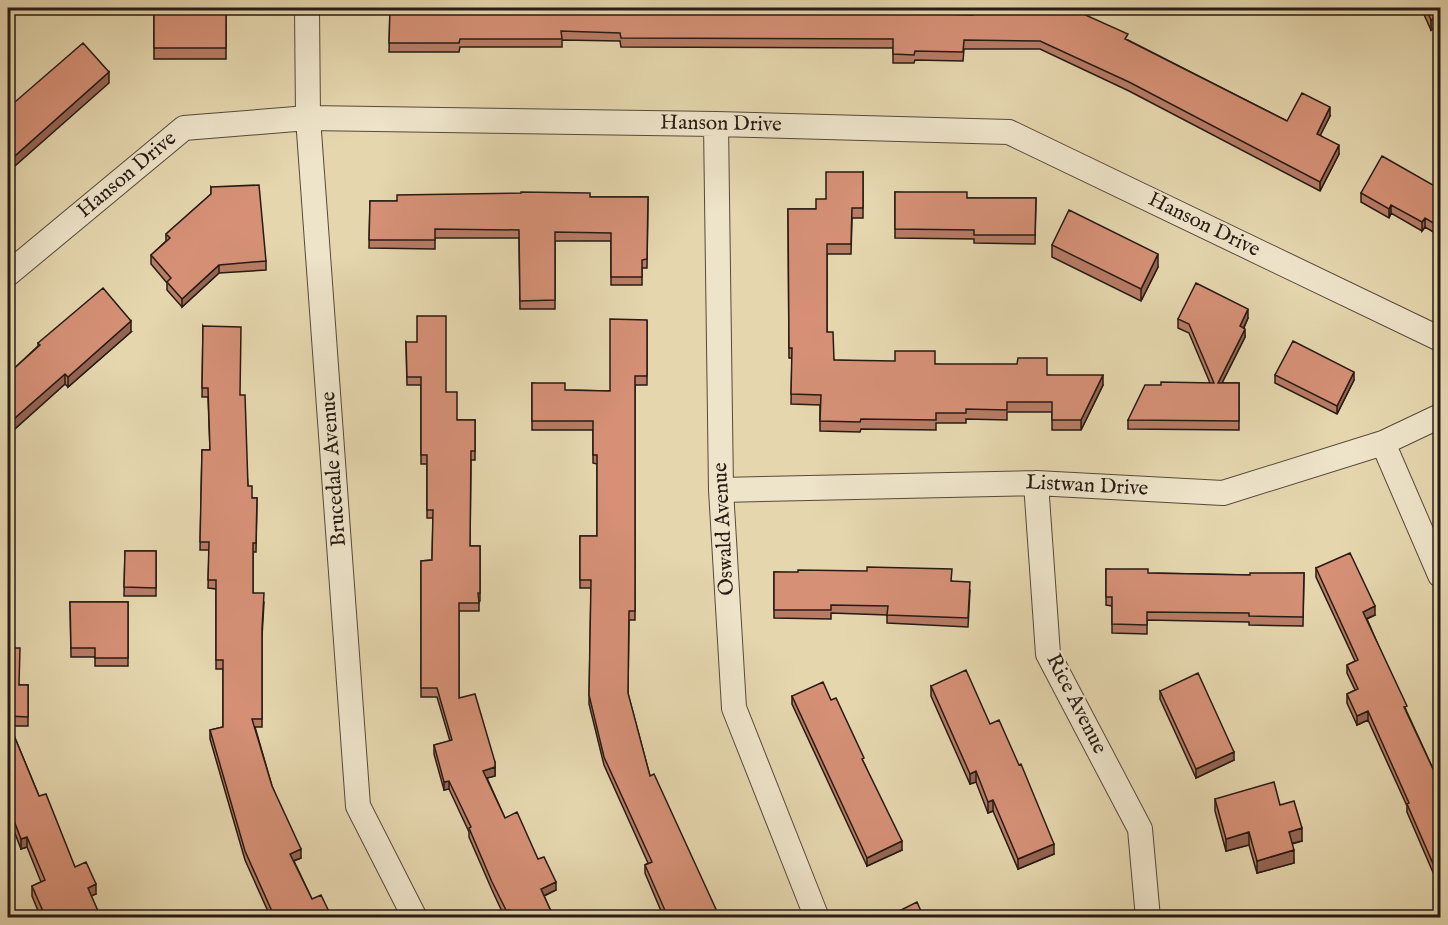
<svg xmlns="http://www.w3.org/2000/svg" width="1448" height="925" font-family="'IM FELL English',serif">
	<rect width="100%" height="100%" fill="#e5d6ae"/>
	<filter id="stains"><feTurbulence type="fractalNoise" baseFrequency=".00333" numOctaves="4"/><feColorMatrix values="0 0 0 0 .2 0 0 0 0 .09 0 0 0 0 .02 0 0 0 .5 -.17"/></filter>
	<radialGradient id="worn" r=".72"><stop offset=".6" stop-color="#630" stop-opacity="0"/><stop offset="1" stop-color="#630" stop-opacity=".3"/></radialGradient>
	<g fill="none" stroke-linecap="round" stroke-linejoin="round">
		<!-- street casing -->
		<g stroke="#564a3a" stroke-width="26">
			<path id="street" d="M 307,8 L 308,118 L 358,806 L 415,918
				M 716,124 L 721,490 L 734,708 L 817,918
				M 8,274 L 184,128 L 308,118 L 716,124 L 1009,132 L 1440,339
				M 1383,443 L 1440,575
				M 1036,483 L 1048,654 L 1140,829 L 1148,918
				M 721,490 L 1036,483 L 1223,493 L 1383,443 L 1440,416"/>
		</g>
		<!-- street -->
		<use href="#street" stroke="#eee4ca" stroke-width="24"/>
	</g>
	<!-- wall -->
	<path fill="#b77c65" stroke="#271b14" stroke-width="1.5" d="M 226,8 L 226,59 L 154,59 L 154,10 Z
		M 390,8 L 886,12 L 1128,40 L 1287,121 L 1330,116 L 1320,135 L 1339,154 L 1320,191 L 1129,91 L 1040,49 L 964,49 L 963,61 L 915,60 L 914,63 L 893,63 L 893,48 L 621,47 L 620,41 L 562,40 L 562,47 L 460,47 L 459,52 L 389,52 Z
		M 1421,8 L 1440,8 L 1431,30 Z
		M 863,172 L 863,218 L 852,218 L 851,254 L 827,254 L 827,332 L 834,360 L 935,364 L 1047,375 L 1103,385 L 1081,430 L 1052,430 L 1052,412 L 1007,412 L 1007,420 L 966,419 L 966,423 L 936,423 L 936,430 L 861,429 L 860,432 L 820,431 L 820,405 L 791,404 L 792,358 L 789,358 L 788,209 L 816,209 L 826,199 Z
		M 211,187 L 266,261 L 266,270 L 219,273 L 182,307 L 167,290 L 167,283 L 151,264 L 151,255 L 166,241 L 166,234 L 211,194 Z
		M 1440,189 L 1440,236 L 1425,227 L 1422,231 L 1391,213 L 1389,218 L 1361,202 L 1361,193 Z
		M 895,192 L 967,198 L 1036,198 L 1035,244 L 974,243 L 974,239 L 895,238 Z
		M 590,197 L 648,197 L 647,268 L 642,268 L 642,285 L 611,285 L 611,241 L 555,241 L 555,309 L 520,309 L 519,238 L 435,238 L 435,249 L 369,248 L 370,201 L 397,201 Z
		M 1052,245 L 1158,267 L 1141,301 L 1052,257 Z
		M 1248,318 L 1244,328 L 1245,337 L 1222,383 L 1239,383 L 1239,430 L 1128,429 L 1128,420 L 1161,385 L 1210,383 L 1189,333 L 1178,328 L 1178,319 Z
		M 647,320 L 647,385 L 635,385 L 635,620 L 629,620 L 628,694 L 650,776 L 720,918 L 664,918 L 645,873 L 645,865 L 648,863 L 604,765 L 589,704 L 591,588 L 580,588 L 580,536 L 597,536 L 597,464 L 593,463 L 593,430 L 532,430 L 532,383 L 565,390 L 610,391 Z
		M 203,326 L 240,395 L 248,486 L 252,498 L 257,498 L 256,552 L 253,552 L 253,593 L 264,602 L 262,637 L 262,727 L 255,727 L 272,786 L 301,858 L 294,861 L 312,899 L 332,918 L 271,918 L 245,860 L 210,739 L 210,730 L 223,727 L 223,669 L 216,669 L 216,589 L 208,588 L 209,550 L 200,550 L 202,450 L 210,450 L 208,397 L 202,397 Z
		M 131,332 L 68,387 L 65,384 L 8,435 L 8,374 L 38,346 L 38,343 Z
		M 406,342 L 446,392 L 457,420 L 475,420 L 475,460 L 471,460 L 470,546 L 480,546 L 480,601 L 479,601 L 479,611 L 459,611 L 459,698 L 495,762 L 495,776 L 487,778 L 505,818 L 538,859 L 556,890 L 544,896 L 554,918 L 505,918 L 492,890 L 469,837 L 469,832 L 449,789 L 444,790 L 434,754 L 434,745 L 450,741 L 437,697 L 421,697 L 421,561 L 432,560 L 433,518 L 427,518 L 427,464 L 421,464 L 421,385 L 407,385 Z
		M 1275,375 L 1354,380 L 1337,414 L 1275,383 Z
		M 125,551 L 156,551 L 156,596 L 124,596 Z
		M 1316,568 L 1375,615 L 1367,619 L 1407,712 L 1440,784 L 1440,883 L 1438,884 L 1407,812 L 1407,806 L 1368,720 L 1357,725 L 1347,703 L 1347,694 L 1355,690 L 1347,673 L 1347,665 L 1355,661 L 1316,577 Z
		M 1106,569 L 1148,573 L 1250,575 L 1304,573 L 1303,626 L 1249,625 L 1249,622 L 1147,620 L 1147,634 L 1112,633 L 1112,606 L 1106,605 Z
		M 774,572 L 952,581 L 970,590 L 968,627 L 887,623 L 887,615 L 831,613 L 831,619 L 774,618 Z
		M 70,602 L 128,602 L 128,666 L 95,666 L 95,657 L 71,657 Z
		M 8,648 L 19,685 L 28,685 L 28,726 L 10,726 L 39,796 L 75,867 L 96,894 L 91,896 L 101,918 L 41,918 L 32,896 L 32,886 L 41,882 L 27,847 L 21,849 L 8,815 Z
		M 931,686 L 990,724 L 1054,854 L 1018,869 L 993,811 L 988,813 L 976,782 L 970,784 L 931,696 Z
		M 1160,691 L 1234,760 L 1196,778 L 1160,699 Z
		M 792,696 L 831,700 L 864,763 L 902,850 L 867,866 L 792,704 Z
		M 1215,799 L 1280,805 L 1302,841 L 1292,844 L 1294,863 L 1257,873 L 1249,845 L 1226,851 L 1215,811 Z"/>
	<!-- shaded-wall -->
	<path fill="#956553" stroke="#271b14" stroke-width="1.5" d="M 1440,16 L 1440,26 L 1431,30 L 1431,20 Z
		M 109,72 L 109,83 L 8,172 L 8,162 Z
		M 1330,107 L 1330,116 L 1317,142 L 1317,134 Z
		M 1339,145 L 1339,154 L 1320,191 L 1320,182 Z
		M 1391,205 L 1391,213 L 1389,218 L 1389,209 Z
		M 1425,218 L 1425,227 L 1422,231 L 1422,222 Z
		M 1158,254 L 1158,267 L 1141,301 L 1141,289 Z
		M 219,265 L 219,273 L 182,307 L 182,299 Z
		M 1248,309 L 1248,318 L 1240,335 L 1240,326 Z
		M 131,321 L 131,332 L 68,387 L 68,377 Z
		M 1245,329 L 1245,337 L 1218,391 L 1218,383 Z
		M 1354,372 L 1354,380 L 1337,414 L 1337,406 Z
		M 65,374 L 65,384 L 8,435 L 8,424 Z
		M 1103,375 L 1103,385 L 1081,430 L 1081,420 Z
		M 1375,606 L 1375,615 L 1363,620 L 1363,612 Z
		M 1368,711 L 1368,720 L 1357,725 L 1357,716 Z
		M 1234,752 L 1234,760 L 1196,778 L 1196,769 Z
		M 495,767 L 495,776 L 483,779 L 483,771 Z
		M 976,771 L 976,782 L 970,784 L 970,774 Z
		M 449,781 L 449,789 L 444,790 L 444,782 Z
		M 993,800 L 993,811 L 988,813 L 988,802 Z
		M 1302,828 L 1302,841 L 1289,844 L 1289,832 Z
		M 1249,832 L 1249,845 L 1226,851 L 1226,839 Z
		M 27,837 L 27,847 L 21,849 L 21,839 Z
		M 902,841 L 902,850 L 867,866 L 867,858 Z
		M 1054,844 L 1054,854 L 1018,869 L 1018,859 Z
		M 301,849 L 301,858 L 290,862 L 290,854 Z
		M 1294,850 L 1294,863 L 1257,873 L 1257,861 Z
		M 1440,874 L 1440,883 L 1438,884 L 1438,875 Z
		M 556,882 L 556,890 L 541,897 L 541,889 Z
		M 96,884 L 96,894 L 88,897 L 88,888 Z
		M 509,910 L 509,918 L 507,918 L 507,912 Z
		M 674,911 L 674,918 L 667,918 L 667,915 Z"/>
	<!-- building -->
	<path fill="#d59076" stroke="#271b14" stroke-width="1.5" d="M 166,8 L 226,8 L 226,48 L 154,48 L 154,10 L 166,10 Z
		M 390,8 L 886,8 L 885,12 L 973,15 L 973,8 L 1070,8 L 1128,34 L 1125,39 L 1287,121 L 1302,93 L 1330,107 L 1317,134 L 1339,145 L 1320,182 L 1129,82 L 1040,41 L 964,40 L 963,52 L 915,51 L 914,55 L 893,54 L 893,39 L 621,38 L 620,33 L 561,31 L 562,39 L 460,39 L 459,43 L 389,43 Z
		M 1426,8 L 1440,8 L 1440,16 L 1431,20 Z
		M 83,43 L 109,72 L 8,162 L 8,108 Z
		M 1382,156 L 1440,189 L 1439,192 L 1440,193 L 1440,227 L 1425,218 L 1422,222 L 1391,205 L 1389,209 L 1361,193 Z
		M 826,172 L 863,172 L 863,208 L 852,208 L 851,244 L 827,244 L 827,332 L 833,332 L 834,360 L 895,361 L 895,351 L 935,351 L 935,364 L 1017,364 L 1018,358 L 1047,358 L 1047,375 L 1103,375 L 1081,420 L 1052,420 L 1052,402 L 1007,402 L 1007,410 L 966,409 L 966,413 L 936,413 L 936,420 L 861,419 L 860,422 L 820,421 L 821,395 L 791,394 L 792,348 L 789,348 L 788,209 L 816,209 L 816,199 L 826,199 Z
		M 259,185 L 266,261 L 219,265 L 182,299 L 167,282 L 171,278 L 151,255 L 170,238 L 166,234 L 211,194 L 211,187 Z
		M 521,192 L 590,193 L 590,197 L 648,197 L 647,259 L 642,260 L 642,277 L 611,277 L 611,233 L 555,232 L 555,300 L 520,301 L 519,230 L 435,229 L 435,240 L 369,240 L 370,201 L 397,201 L 397,195 L 521,193 Z
		M 895,192 L 967,192 L 967,198 L 1036,198 L 1035,235 L 974,235 L 974,230 L 895,229 Z
		M 1069,210 L 1158,254 L 1141,289 L 1052,245 Z
		M 1196,283 L 1248,309 L 1240,326 L 1245,329 L 1218,383 L 1239,383 L 1239,421 L 1128,420 L 1145,385 L 1161,385 L 1161,382 L 1214,383 L 1189,324 L 1178,319 Z
		M 103,288 L 131,321 L 68,377 L 65,374 L 8,424 L 8,374 L 40,345 L 38,343 Z
		M 417,316 L 446,316 L 446,392 L 457,392 L 457,420 L 475,420 L 475,451 L 471,451 L 470,546 L 480,546 L 480,593 L 478,593 L 479,603 L 459,603 L 459,698 L 475,694 L 495,762 L 495,767 L 483,771 L 505,818 L 517,812 L 538,859 L 544,857 L 556,882 L 541,889 L 554,918 L 513,918 L 509,910 L 507,912 L 492,882 L 469,828 L 471,827 L 449,781 L 444,782 L 434,745 L 452,740 L 437,688 L 421,688 L 421,561 L 432,560 L 433,510 L 427,510 L 427,455 L 421,455 L 421,377 L 407,377 L 406,342 L 417,342 Z
		M 610,319 L 647,320 L 647,376 L 635,376 L 635,611 L 629,611 L 628,693 L 650,776 L 654,774 L 720,918 L 677,918 L 674,911 L 667,915 L 645,865 L 652,862 L 604,757 L 589,695 L 591,580 L 580,580 L 580,536 L 597,536 L 597,455 L 593,455 L 593,421 L 532,421 L 532,383 L 565,383 L 565,390 L 610,391 Z
		M 203,326 L 241,327 L 240,395 L 245,395 L 248,486 L 252,486 L 252,498 L 257,498 L 256,543 L 253,543 L 253,593 L 264,593 L 262,629 L 262,719 L 252,719 L 272,786 L 301,849 L 290,854 L 312,899 L 321,895 L 332,918 L 275,918 L 245,851 L 210,730 L 223,727 L 223,660 L 216,660 L 216,580 L 208,580 L 209,542 L 200,542 L 202,450 L 210,450 L 208,388 L 202,388 Z
		M 1293,341 L 1354,372 L 1337,406 L 1275,375 Z
		M 125,551 L 156,551 L 156,588 L 124,587 Z
		M 1350,553 L 1375,606 L 1363,612 L 1407,706 L 1404,707 L 1440,784 L 1440,874 L 1438,875 L 1407,804 L 1409,803 L 1368,711 L 1357,716 L 1347,694 L 1358,689 L 1347,665 L 1358,660 L 1316,568 Z
		M 867,567 L 952,569 L 951,581 L 970,582 L 968,618 L 887,615 L 888,606 L 831,605 L 831,610 L 774,610 L 774,572 L 798,572 L 798,570 L 867,571 Z
		M 1106,569 L 1148,569 L 1148,573 L 1250,575 L 1250,573 L 1304,573 L 1303,617 L 1249,616 L 1249,613 L 1147,612 L 1147,625 L 1112,624 L 1112,597 L 1106,597 Z
		M 70,602 L 128,602 L 128,658 L 95,658 L 95,648 L 71,648 Z
		M 8,648 L 20,648 L 19,685 L 28,685 L 28,717 L 8,716 Z
		M 966,670 L 990,724 L 999,720 L 1019,765 L 1021,764 L 1054,844 L 1018,859 L 993,800 L 988,802 L 976,771 L 970,774 L 931,686 Z
		M 1198,673 L 1234,752 L 1196,769 L 1160,691 Z
		M 823,682 L 831,700 L 836,698 L 864,758 L 862,759 L 902,841 L 867,858 L 792,696 Z
		M 8,721 L 39,796 L 46,794 L 75,867 L 86,862 L 96,884 L 88,888 L 101,918 L 46,918 L 32,886 L 45,880 L 27,837 L 21,839 L 8,805 Z
		M 1274,782 L 1280,805 L 1294,801 L 1302,828 L 1289,832 L 1294,850 L 1257,861 L 1249,832 L 1226,839 L 1215,799 Z
		M 917,902 L 924,918 L 885,918 Z
		M 155,911 L 158,918 L 139,918 Z
		M 1413,911 L 1440,911 L 1440,918 L 1413,918 Z
		M 960,913 L 985,913 L 985,918 L 960,918 Z
		M 1235,915 L 1278,916 L 1278,918 L 1235,918 Z"/>
	<g text-anchor="middle" dominant-baseline="central" stroke-width="4.5" stroke-linejoin="round" paint-order="stroke">
		<!-- street labels -->
		<g font-size="21" fill="#271b14" stroke="#eee4ca">
			<text transform="translate(721 124) rotate(1)">Hanson Drive</text>
			<text transform="translate(127 175) rotate(-40)">Hanson Drive</text>
			<text transform="translate(1204 225) rotate(26)">Hanson Drive</text>
			<text transform="translate(334 469) rotate(-94)">Brucedale Avenue</text>
			<text transform="translate(1087 486) rotate(3)">Listwan Drive</text>
			<text transform="translate(724 529) rotate(-93)">Oswald Avenue</text>
			<text transform="translate(1076 704) rotate(63)">Rice Avenue</text>
		</g>
	</g>
	<!-- margin -->
	<rect width="1448" height="925" fill="none" stroke="#e5d6ae" stroke-width="30"/>
	<rect x="9" y="9" width="1430" height="907" fill="none" stroke="#271b14" stroke-width="3"/>
	<rect x="15" y="15" width="1418" height="895" fill="none" stroke="#271b14" stroke-width="1.5"/>
	<rect width="100%" height="100%" filter="url(#stains)"/>
	<rect width="100%" height="100%" fill="url(#worn)"/>
</svg>
